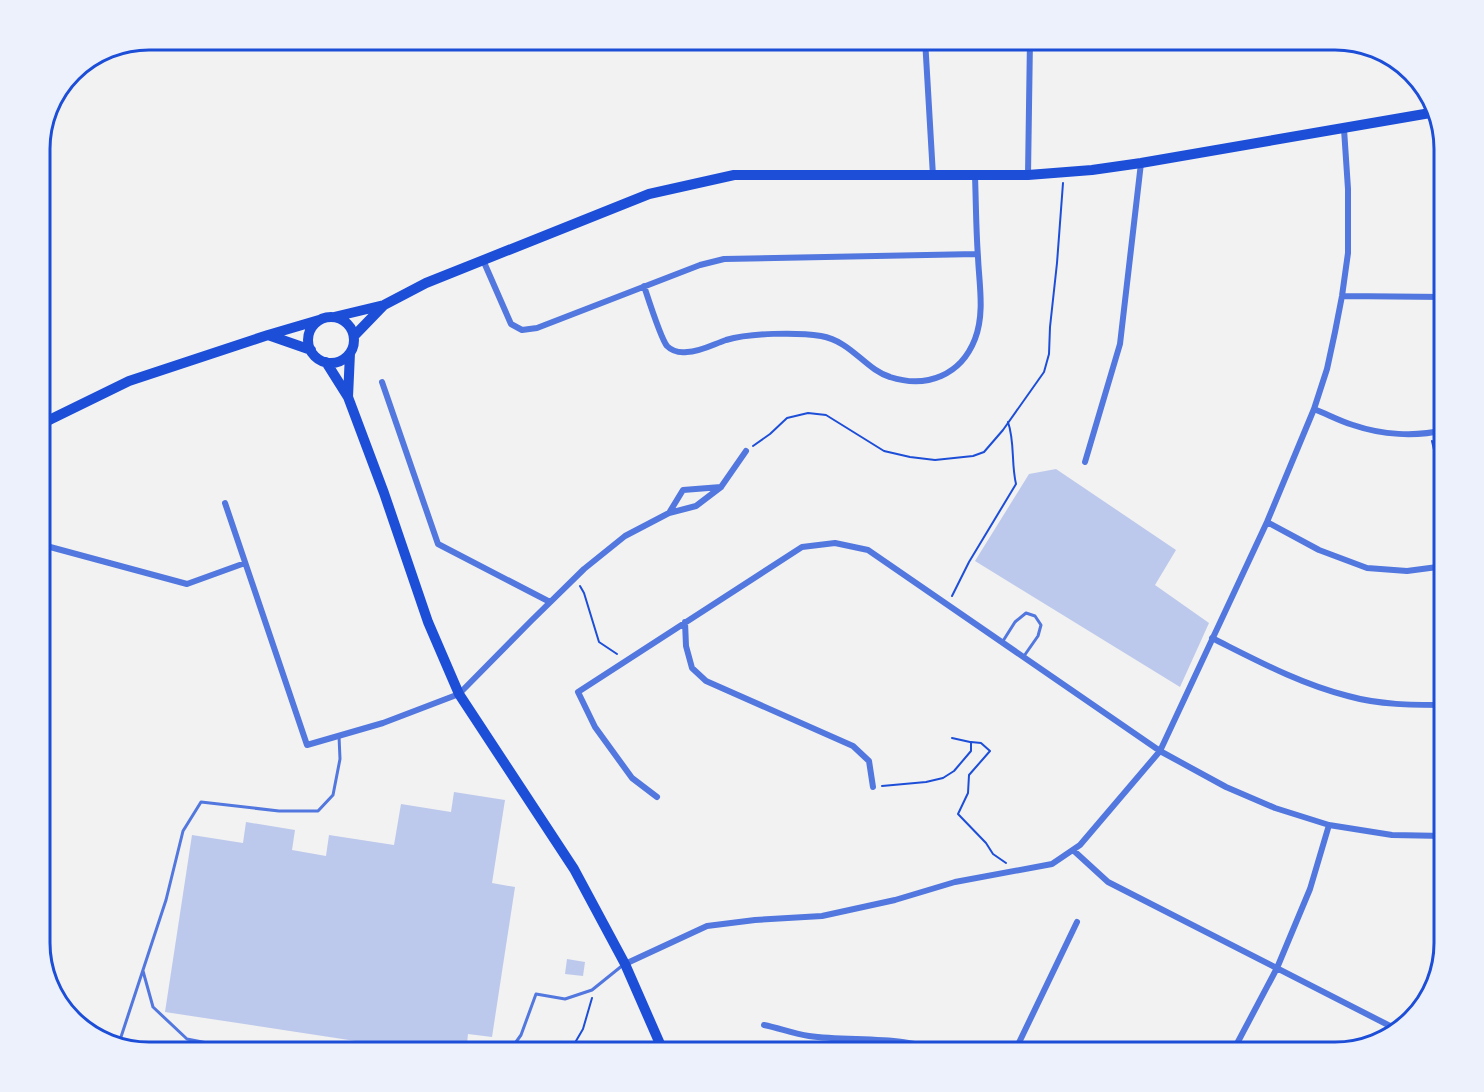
<svg xmlns="http://www.w3.org/2000/svg" width="1484" height="1092" font-family="Commissioner,sans-serif">
	<rect width="100%" height="100%" fill="#f2f2f2"/>
	<!-- building -->
	<path fill="#bdc9ec" d="M 1056,469 L 1176,550 L 1155,585 L 1209,623 L 1180,687 L 975,561 L 1029,474 Z
		M 454,792 L 505,800 L 492,883 L 515,887 L 492,1037 L 468,1034 L 466,1053 L 434,1053 L 165,1012 L 192,835 L 243,843 L 246,822 L 295,830 L 292,850 L 326,856 L 329,835 L 394,845 L 401,804 L 451,812 Z
		M 567,959 L 585,962 L 583,976 L 565,974 Z"/>
	<g fill="none" stroke-linecap="round" stroke-linejoin="round">
		<!-- path -->
		<path stroke="#1d4ed8" stroke-width="2" d="M 1432,441 L 1442,485
			M 753,446 L 770,434 L 787,418 L 808,413 L 826,415 L 884,451 L 910,457 L 935,460 L 973,456 L 984,452 L 1003,430 L 1044,372 L 1049,354 L 1050,327 L 1057,263 L 1063,183
			M 580,586 L 584,593 L 599,642 L 617,654
			M 952,596 L 969,562 L 1016,484 C 1011,463 1015,442 1008,422
			M 952,738 L 970,742
			M 882,786 L 926,782 L 943,778 L 954,771 L 971,751 L 971,742 L 981,743 L 990,751 L 969,775 L 968,793 L 958,814 L 986,843 L 993,854 L 1006,863
			M 569,1053 L 583,1029 L 592,998"/>
		<!-- service -->
		<path stroke="#5277de" stroke-width="3" d="M 1003,641 L 1015,622 L 1026,613 L 1035,616 L 1041,625 L 1038,636 L 1024,656
			M 143,971 L 153,1007 L 187,1039 L 259,1053
			M 119,1043 L 166,900 L 183,831 L 201,802 L 279,811 L 318,811 L 333,795 L 340,759 L 339,736
			M 508,1053 L 521,1035 L 536,994 L 565,999 L 592,990 L 623,965"/>
		<!-- minor -->
		<path stroke="#5277de" stroke-width="6" d="M 925,39 L 933,176
			M 1028,175 L 1030,39
			M 483,260 L 511,324 L 522,330 L 537,328 L 700,265 L 724,259 L 977,254
			M 644,286 C 648,298 661,339 667,346 C 673,352 679,353 687,352 C 700,352 714,344 726,340 C 750,333 797,332 821,336 C 851,341 866,370 890,377 C 927,389 961,375 975,339 C 985,313 979,283 978,257 C 976,230 976,203 975,176
			M 1342,296 L 1445,297
			M 382,382 L 438,544 L 550,602
			M 1314,409 C 1327,414 1340,421 1353,425 C 1382,435 1415,437 1445,430
			M 1085,462 L 1120,344 L 1141,163
			M 1444,494 L 1445,510
			M 225,503 L 307,745 L 383,723 L 459,694 L 531,621 L 584,569 L 625,536 L 669,513 L 696,506 L 721,487 L 746,451
			M 669,513 L 683,490 L 721,487
			M 1267,522 L 1319,550 L 1367,568 L 1407,571 L 1445,566
			M 39,544 L 187,584 L 245,563
			M 685,622 L 686,646 L 692,668 L 706,681 L 853,746 L 869,761 L 873,787
			M 1212,638 C 1256,660 1300,684 1348,696 C 1380,705 1412,705 1445,705
			M 657,797 L 632,778 L 595,727 L 578,692 L 802,547 L 835,543 L 868,550 L 1160,751 L 1226,787 L 1275,808 L 1329,825 L 1392,835 L 1445,836
			M 1073,850 L 1108,882 L 1398,1030
			M 625,964 L 707,926 L 755,920 L 822,916 L 895,900 L 955,882 L 1052,864 L 1080,845 L 1160,751 L 1267,522 L 1314,409 L 1327,369 L 1335,332 L 1342,296 L 1348,253 L 1348,189 L 1344,129
			M 764,1025 C 779,1028 794,1034 809,1036 C 853,1042 904,1035 946,1053
			M 1014,1053 L 1077,922
			M 1232,1053 L 1277,968 L 1310,889 L 1329,825"/>
		<!-- primary -->
		<path stroke="#1d4ed8" stroke-width="10" d="M 334,317 L 384,305 L 426,283 L 649,194 L 734,175 L 1028,175 L 1092,170 L 1141,163 L 1436,112
			M308 340a23 23 0 1 1 46 0a23 23 0 1 1-46 0Z
			M 268,335 L 311,350
			M 354,336 L 384,305
			M 326,362 L 348,397 L 384,493 L 428,622 L 459,694 L 574,869 L 625,964 L 664,1053
			M 348,397 L 350,353
			M 39,425 L 129,381 L 268,335 L 319,320"/>
	</g>
	<!-- crop -->
	<path d="M0 0H1484V1092H0ZM149 50H1335A99 99 0 0 1 1434 149V943A99 99 0 0 1 1335 1042H149A99 99 0 0 1 50 943V149A99 99 0 0 1 149 50Z" fill="#edf1fc" fill-rule="evenodd"/>
	<path fill="none" stroke="#1d4ed8" stroke-width="3" d="M149 50H1335A99 99 0 0 1 1434 149V943A99 99 0 0 1 1335 1042H149A99 99 0 0 1 50 943V149A99 99 0 0 1 149 50Z"/>
</svg>
